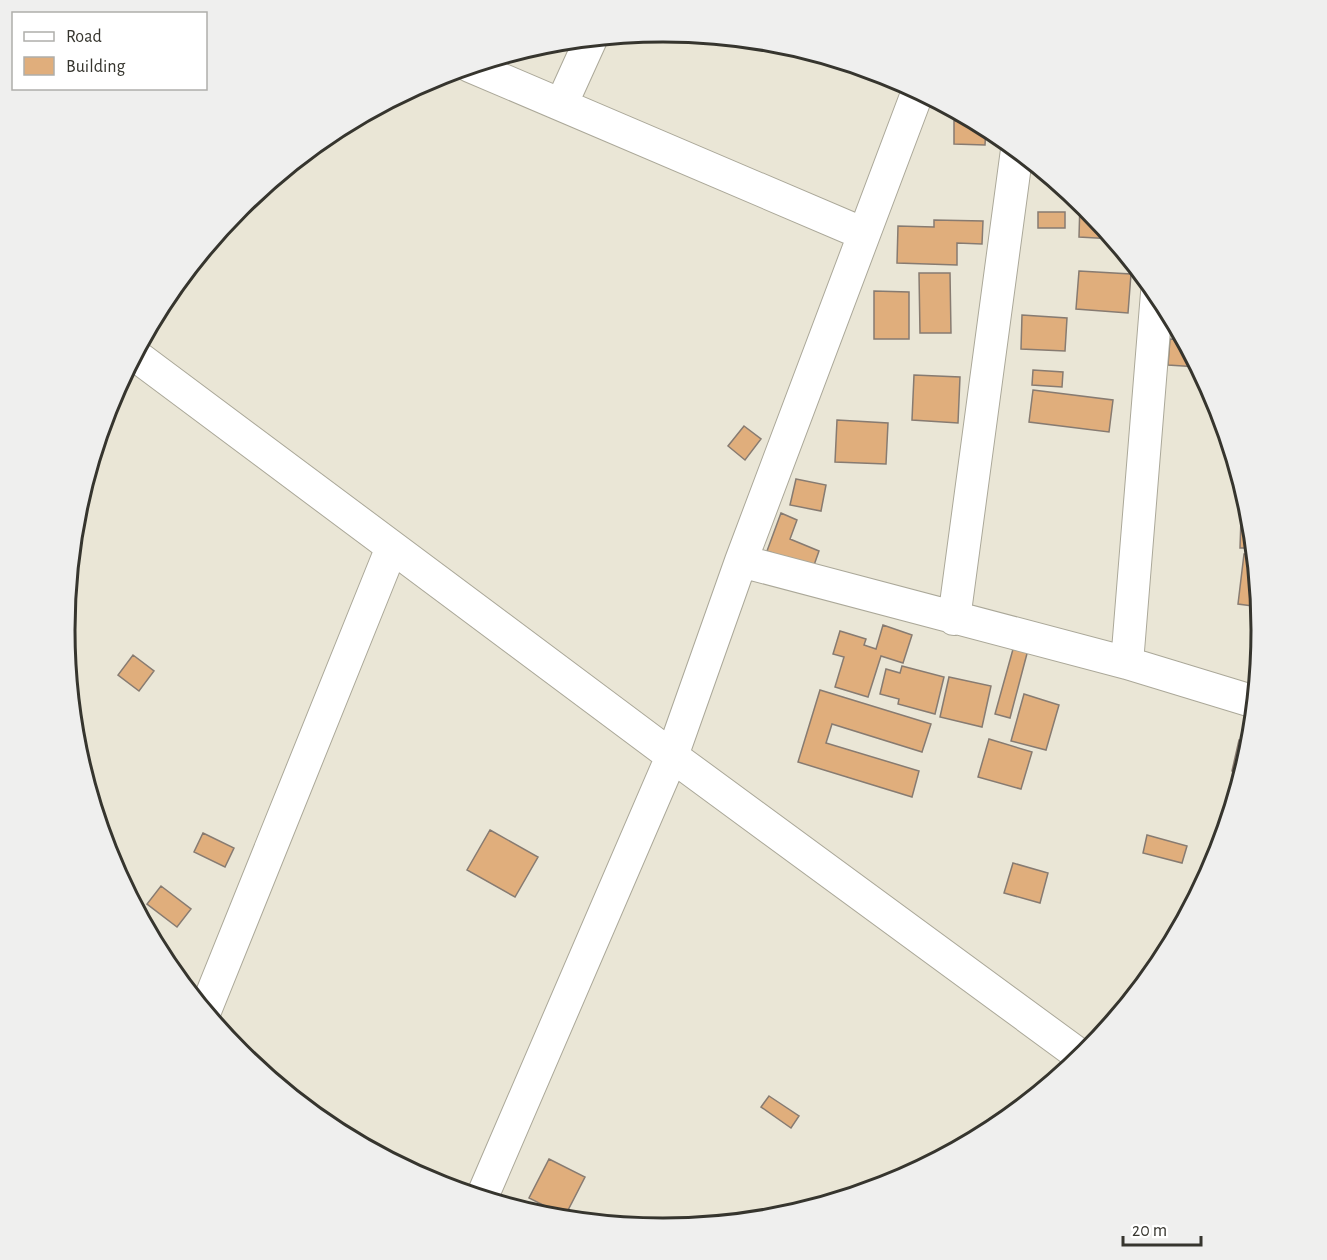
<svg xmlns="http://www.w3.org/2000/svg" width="1327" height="1260" font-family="'Alegreya Sans',sans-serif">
	<rect width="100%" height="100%" fill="#eae6d6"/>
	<!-- building -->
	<path fill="#e0ae7c" stroke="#877b71" stroke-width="1.5" d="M 954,121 L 976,121 L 986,127 L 985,145 L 954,144 Z
		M 1080,202 L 1087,207 L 1113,239 L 1079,237 Z
		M 1038,212 L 1065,212 L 1065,228 L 1038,228 Z
		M 934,220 L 983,221 L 982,244 L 957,243 L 957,265 L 897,263 L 898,226 L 934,227 Z
		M 1079,271 L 1131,274 L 1128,313 L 1076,309 Z
		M 919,273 L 950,273 L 951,333 L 920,333 Z
		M 874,291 L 909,292 L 909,339 L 874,339 Z
		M 1022,315 L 1067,318 L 1065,351 L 1021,349 Z
		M 1170,315 L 1177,328 L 1169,327 Z
		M 1170,339 L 1184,340 L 1198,367 L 1168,365 Z
		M 1033,370 L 1063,372 L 1062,387 L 1032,385 Z
		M 914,375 L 960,377 L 958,423 L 912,420 Z
		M 1033,390 L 1113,400 L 1109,432 L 1029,422 Z
		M 837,420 L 888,423 L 886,464 L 835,462 Z
		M 744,426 L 761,439 L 745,460 L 728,446 Z
		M 1236,465 L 1242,485 L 1235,485 Z
		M 796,479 L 826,485 L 821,511 L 790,505 Z
		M 781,513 L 797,520 L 790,539 L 819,551 L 813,568 L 767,551 Z
		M 1241,519 L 1251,519 L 1254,548 L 1240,548 Z
		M 1244,554 L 1255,555 L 1260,607 L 1238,604 Z
		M 883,625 L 912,635 L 903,663 L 881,656 L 868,697 L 835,687 L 844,657 L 833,654 L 840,631 L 866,639 L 864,645 L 876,649 Z
		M 1015,642 L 1029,646 L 1010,718 L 995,714 Z
		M 133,655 L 154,671 L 139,691 L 118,675 Z
		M 902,666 L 944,677 L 935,714 L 898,704 L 899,699 L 880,694 L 886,669 L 900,673 Z
		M 949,677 L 991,686 L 982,727 L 940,717 Z
		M 820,690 L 931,724 L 922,752 L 832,724 L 826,743 L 919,771 L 912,797 L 798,762 Z
		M 1024,694 L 1059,705 L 1046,750 L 1011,741 Z
		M 989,739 L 1032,752 L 1021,789 L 978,777 Z
		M 1239,740 L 1251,742 L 1242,773 L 1232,771 Z
		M 490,830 L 538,857 L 515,897 L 467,870 Z
		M 203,833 L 234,848 L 225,867 L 194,852 Z
		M 1147,835 L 1187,846 L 1182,863 L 1143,853 Z
		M 1013,863 L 1048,873 L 1040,903 L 1004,893 Z
		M 161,886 L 191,909 L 177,927 L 147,904 Z
		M 769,1096 L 799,1116 L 791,1128 L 761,1107 Z
		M 549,1159 L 585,1177 L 565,1216 L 529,1198 Z"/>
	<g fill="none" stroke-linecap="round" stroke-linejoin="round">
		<!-- minor casing -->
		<g stroke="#aba899" stroke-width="34">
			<path id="minor" d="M 470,66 L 864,234
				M 562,103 L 591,39
				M 135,355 L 672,756 L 1082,1057
				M 741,561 L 1127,663 L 1255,702
				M 954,619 L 1017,150
				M 1127,663 L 1157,293
				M 205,1011 L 392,547
				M 482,1197 L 672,756 L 741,561 L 918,91"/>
		</g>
		<!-- minor -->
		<use href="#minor" stroke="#fff" stroke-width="32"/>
	</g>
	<!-- crop -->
	<path d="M0 0H1327V1260H0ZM75 630a588 588 0 1 1 1176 0a588 588 0 1 1-1176 0Z" fill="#efefee" fill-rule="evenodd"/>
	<path fill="none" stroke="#36352e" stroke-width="3" d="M75 630a588 588 0 1 1 1176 0a588 588 0 1 1-1176 0Z"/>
	<!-- legend -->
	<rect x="12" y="12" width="195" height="78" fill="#ffffff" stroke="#afaeab" stroke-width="1.5"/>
	<rect x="24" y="32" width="30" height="9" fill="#ffffff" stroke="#afaeab" stroke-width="1.5"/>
	<text x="66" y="42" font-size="18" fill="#36352e">Road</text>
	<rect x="24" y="57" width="30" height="18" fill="#e0ae7c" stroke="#afaeab" stroke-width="1.5"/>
	<text x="66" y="72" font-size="18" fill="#36352e">Building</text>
	<!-- scale -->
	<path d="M1123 1236v9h78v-9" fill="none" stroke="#36352e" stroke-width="3"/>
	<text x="1132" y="1236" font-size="18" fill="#36352e" stroke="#ffffff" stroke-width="4.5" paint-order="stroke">20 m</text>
</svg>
